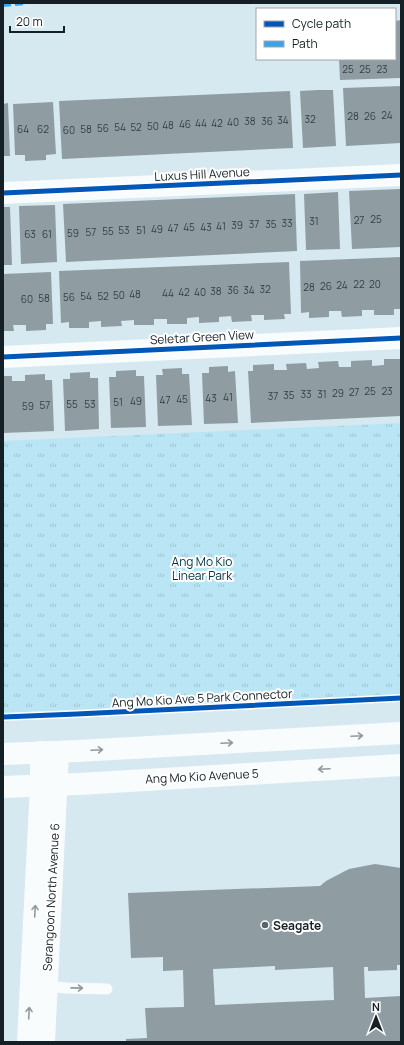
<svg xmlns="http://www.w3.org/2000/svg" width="404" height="1045" font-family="Manrope,sans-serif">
	<defs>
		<pattern id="park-tufts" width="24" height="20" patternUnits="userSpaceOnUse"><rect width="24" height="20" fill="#bae5f5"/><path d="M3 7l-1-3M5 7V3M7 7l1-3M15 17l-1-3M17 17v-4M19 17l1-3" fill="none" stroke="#9fc4d2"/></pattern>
	</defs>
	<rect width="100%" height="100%" fill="#d6e8f0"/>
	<!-- park -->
	<path fill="url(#park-tufts)" d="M 401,423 L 401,695 L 3,713 L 3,441 Z"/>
	<!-- building -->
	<path fill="#8f9da3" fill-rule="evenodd" d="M 401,20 L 401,78 L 340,80 L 339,59 L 395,59 L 395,21 Z
		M 401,86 L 401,143 L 346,146 L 343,88 Z
		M 318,90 L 333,90 L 336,146 L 303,148 L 300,91 Z
		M 290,91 L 293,148 L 62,159 L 59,101 Z
		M 53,102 L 56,154 L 46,155 L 46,160 L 25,161 L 25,155 L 15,155 L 13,104 Z
		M 8,103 L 10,156 L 3,156 L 3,104 Z
		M 400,189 L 401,189 L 401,247 L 352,249 L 349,191 Z
		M 338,192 L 340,249 L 306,250 L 304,194 Z
		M 295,194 L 297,251 L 66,262 L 63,204 Z
		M 55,205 L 57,262 L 21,264 L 19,206 Z
		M 3,207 L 10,207 L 12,265 L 3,265 Z
		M 401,257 L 401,309 L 394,309 L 394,315 L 374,315 L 374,310 L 362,310 L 362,316 L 342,317 L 341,311 L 329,311 L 329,317 L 309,318 L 309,312 L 301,313 L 300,261 Z
		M 289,262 L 291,314 L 284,314 L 285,319 L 264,320 L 264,315 L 251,315 L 252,321 L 232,322 L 231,316 L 219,317 L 219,322 L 199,323 L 199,317 L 187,318 L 187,324 L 167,324 L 167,319 L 154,319 L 154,325 L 134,325 L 134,320 L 121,321 L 122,326 L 101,327 L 101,321 L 89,322 L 89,328 L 69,328 L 69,322 L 61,323 L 59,271 Z
		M 51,272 L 53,324 L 46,324 L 46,330 L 26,331 L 26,325 L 13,325 L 14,331 L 3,331 L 3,274 Z
		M 384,359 L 401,359 L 401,416 L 251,423 L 248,371 L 253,371 L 253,365 L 274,364 L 274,370 L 287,370 L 286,364 L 306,363 L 307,369 L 319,368 L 318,362 L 338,361 L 339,367 L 351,367 L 351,361 L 372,360 L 372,366 L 384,365 Z
		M 228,366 L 228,372 L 235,371 L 238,423 L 204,424 L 202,373 L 209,373 L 209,367 Z
		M 182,368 L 182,374 L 189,374 L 192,425 L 158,426 L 156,375 L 163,375 L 162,369 Z
		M 136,370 L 136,376 L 144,376 L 146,427 L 111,428 L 109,377 L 116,377 L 116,371 Z
		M 90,372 L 90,378 L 98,378 L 99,429 L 65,431 L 63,379 L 70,379 L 70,373 Z
		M 45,374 L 45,380 L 52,380 L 54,431 L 3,433 L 3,376 L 12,376 L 12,381 L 25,381 L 25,375 Z
		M 375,864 L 401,868 L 401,965 L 397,965 L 397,970 L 368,971 L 368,967 L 364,967 L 365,998 L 401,996 L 401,1042 L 126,1042 L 126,1039 L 147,1038 L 145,1008 L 184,1007 L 183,970 L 163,971 L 163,957 L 131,958 L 128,893 L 320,886 L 326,881 L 349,869 ZM 275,966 L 275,970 L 333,967 L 334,1000 L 215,1005 L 213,969 Z"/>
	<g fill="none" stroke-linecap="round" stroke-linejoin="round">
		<!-- service -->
		<path stroke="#f9fcfd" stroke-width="11" d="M 44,986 L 67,988 L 107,989"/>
		<!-- minor -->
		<path stroke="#f9fcfd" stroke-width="22" d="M 3,193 L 401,175
			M 3,357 L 401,338"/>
		<!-- tertiary -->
		<path stroke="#f9fcfd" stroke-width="22" d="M 28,1042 L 41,785 L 41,752
			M 44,1042 L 58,752"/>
		<!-- primary -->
		<path stroke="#f9fcfd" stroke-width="22" d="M 3,754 L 78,751 L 401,733
			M 3,787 L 79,784 L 401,765"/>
		<!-- quiet -->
		<path stroke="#3da2eb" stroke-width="4" stroke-dasharray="8 4" stroke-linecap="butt" d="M 3,5 L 27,3"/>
		<!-- cycleway casing -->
		<g stroke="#fff" stroke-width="8">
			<path id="cycleway" d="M 3,193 L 401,175
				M 3,357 L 401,338
				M 3,717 L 77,714 L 401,698"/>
		</g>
		<!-- cycleway -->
		<use href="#cycleway" stroke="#0057b8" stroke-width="5"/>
	</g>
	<!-- one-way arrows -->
	<defs><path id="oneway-shaft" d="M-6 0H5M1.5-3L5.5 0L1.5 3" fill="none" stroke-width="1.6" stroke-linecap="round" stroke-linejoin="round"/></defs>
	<g stroke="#92999c">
		<use href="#oneway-shaft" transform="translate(357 736) rotate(-3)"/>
		<use href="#oneway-shaft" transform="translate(227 743) rotate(-3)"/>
		<use href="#oneway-shaft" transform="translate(97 750) rotate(-3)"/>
		<use href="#oneway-shaft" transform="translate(324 769) rotate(177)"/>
		<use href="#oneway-shaft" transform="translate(35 911) rotate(-87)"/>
		<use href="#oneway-shaft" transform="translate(77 988) rotate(1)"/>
		<use href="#oneway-shaft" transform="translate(29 1013) rotate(-87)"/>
	</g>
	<!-- markers -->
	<circle fill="#58666c" stroke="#fff" stroke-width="1.5" cx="265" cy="925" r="4"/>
	<g text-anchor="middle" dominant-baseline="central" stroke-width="4" stroke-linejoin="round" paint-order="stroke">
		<!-- number labels -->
		<g font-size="10" fill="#333f44">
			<text x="348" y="69">25</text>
			<text x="365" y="69">25</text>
			<text x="382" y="69">23</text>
			<text x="387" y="115">24</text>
			<text x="353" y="116">28</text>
			<text x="370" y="116">26</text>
			<text x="310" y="119">32</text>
			<text x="283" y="120">34</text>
			<text x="250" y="121">38</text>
			<text x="267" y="121">36</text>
			<text x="233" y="122">40</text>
			<text x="201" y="123">44</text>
			<text x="217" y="123">42</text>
			<text x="185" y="124">46</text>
			<text x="168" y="125">48</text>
			<text x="153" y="126">50</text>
			<text x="120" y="127">54</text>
			<text x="136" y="127">52</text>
			<text x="103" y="128">56</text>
			<text x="23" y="129">64</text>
			<text x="43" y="129">62</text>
			<text x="86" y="129">58</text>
			<text x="69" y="130">60</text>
			<text x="376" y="219">25</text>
			<text x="359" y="220">27</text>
			<text x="314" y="221">31</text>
			<text x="287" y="223">33</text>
			<text x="254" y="224">37</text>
			<text x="271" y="224">35</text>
			<text x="237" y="225">39</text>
			<text x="221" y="226">41</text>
			<text x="189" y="227">45</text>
			<text x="206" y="227">43</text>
			<text x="173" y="228">47</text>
			<text x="157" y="229">49</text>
			<text x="124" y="230">53</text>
			<text x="141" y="230">51</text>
			<text x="108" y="231">55</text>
			<text x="91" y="232">57</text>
			<text x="73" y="233">59</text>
			<text x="30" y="234">63</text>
			<text x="47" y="234">61</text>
			<text x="359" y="284">22</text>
			<text x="375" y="284">20</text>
			<text x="342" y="285">24</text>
			<text x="326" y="286">26</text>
			<text x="309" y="287">28</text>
			<text x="265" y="289">32</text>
			<text x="233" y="290">36</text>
			<text x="249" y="290">34</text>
			<text x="216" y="291">38</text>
			<text x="184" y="292">42</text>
			<text x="200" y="292">40</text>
			<text x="168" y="293">44</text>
			<text x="135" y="294">48</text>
			<text x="119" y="295">50</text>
			<text x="86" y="296">54</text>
			<text x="103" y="296">52</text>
			<text x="69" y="297">56</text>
			<text x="44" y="298">58</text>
			<text x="27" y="299">60</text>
			<text x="370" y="391">25</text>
			<text x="387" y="391">23</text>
			<text x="354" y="392">27</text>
			<text x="338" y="393">29</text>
			<text x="306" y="394">33</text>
			<text x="322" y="394">31</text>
			<text x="289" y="395">35</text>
			<text x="273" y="396">37</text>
			<text x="228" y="397">41</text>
			<text x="211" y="398">43</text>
			<text x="182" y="399">45</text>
			<text x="165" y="400">47</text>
			<text x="136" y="401">49</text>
			<text x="118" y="402">51</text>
			<text x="72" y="404">55</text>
			<text x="90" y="404">53</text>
			<text x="45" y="405">57</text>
			<text x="28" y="406">59</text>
		</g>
		<!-- street labels -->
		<g font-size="12" fill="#142025" stroke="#fff">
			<text transform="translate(202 174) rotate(-3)">Luxus Hill Avenue</text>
			<text transform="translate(202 337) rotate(-3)">Seletar Green View</text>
			<text transform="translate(202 698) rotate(-3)">Ang Mo Kio Ave 5 Park Connector</text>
			<text transform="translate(202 776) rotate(-3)">Ang Mo Kio Avenue 5</text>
			<text transform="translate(51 897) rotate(-87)">Serangoon North Avenue 6</text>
		</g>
		<!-- park labels -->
		<g font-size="12" fill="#02323f" stroke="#fff">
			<text x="202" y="561">Ang Mo Kio<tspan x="202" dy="14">Linear Park</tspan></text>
		</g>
		<!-- poi labels -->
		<g font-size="12" font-weight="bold" fill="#142025" stroke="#fff" text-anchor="start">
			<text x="273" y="925">Seagate</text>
		</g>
	</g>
	<!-- border -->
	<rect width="404" height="1045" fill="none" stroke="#142025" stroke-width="8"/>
	<!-- legend -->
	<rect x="256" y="8" width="140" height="52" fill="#ffffff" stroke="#a1a6a8"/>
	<rect x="264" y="21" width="20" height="6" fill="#0057b8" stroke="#a1a6a8"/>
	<text x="292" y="28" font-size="12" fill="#142025">Cycle path</text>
	<rect x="264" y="41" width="20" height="6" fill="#3da2eb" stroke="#a1a6a8"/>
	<text x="292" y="48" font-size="12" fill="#142025">Path</text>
	<!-- north arrow -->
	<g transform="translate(376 1017)" stroke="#ffffff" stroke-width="3" paint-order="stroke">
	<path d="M0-3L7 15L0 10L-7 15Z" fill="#142025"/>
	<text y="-6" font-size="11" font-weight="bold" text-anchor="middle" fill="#142025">N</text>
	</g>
	<!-- scale -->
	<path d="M10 26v6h54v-6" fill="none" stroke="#142025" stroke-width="2"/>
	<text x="16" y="26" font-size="12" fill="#142025" stroke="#ffffff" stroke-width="3" paint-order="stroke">20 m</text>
</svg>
